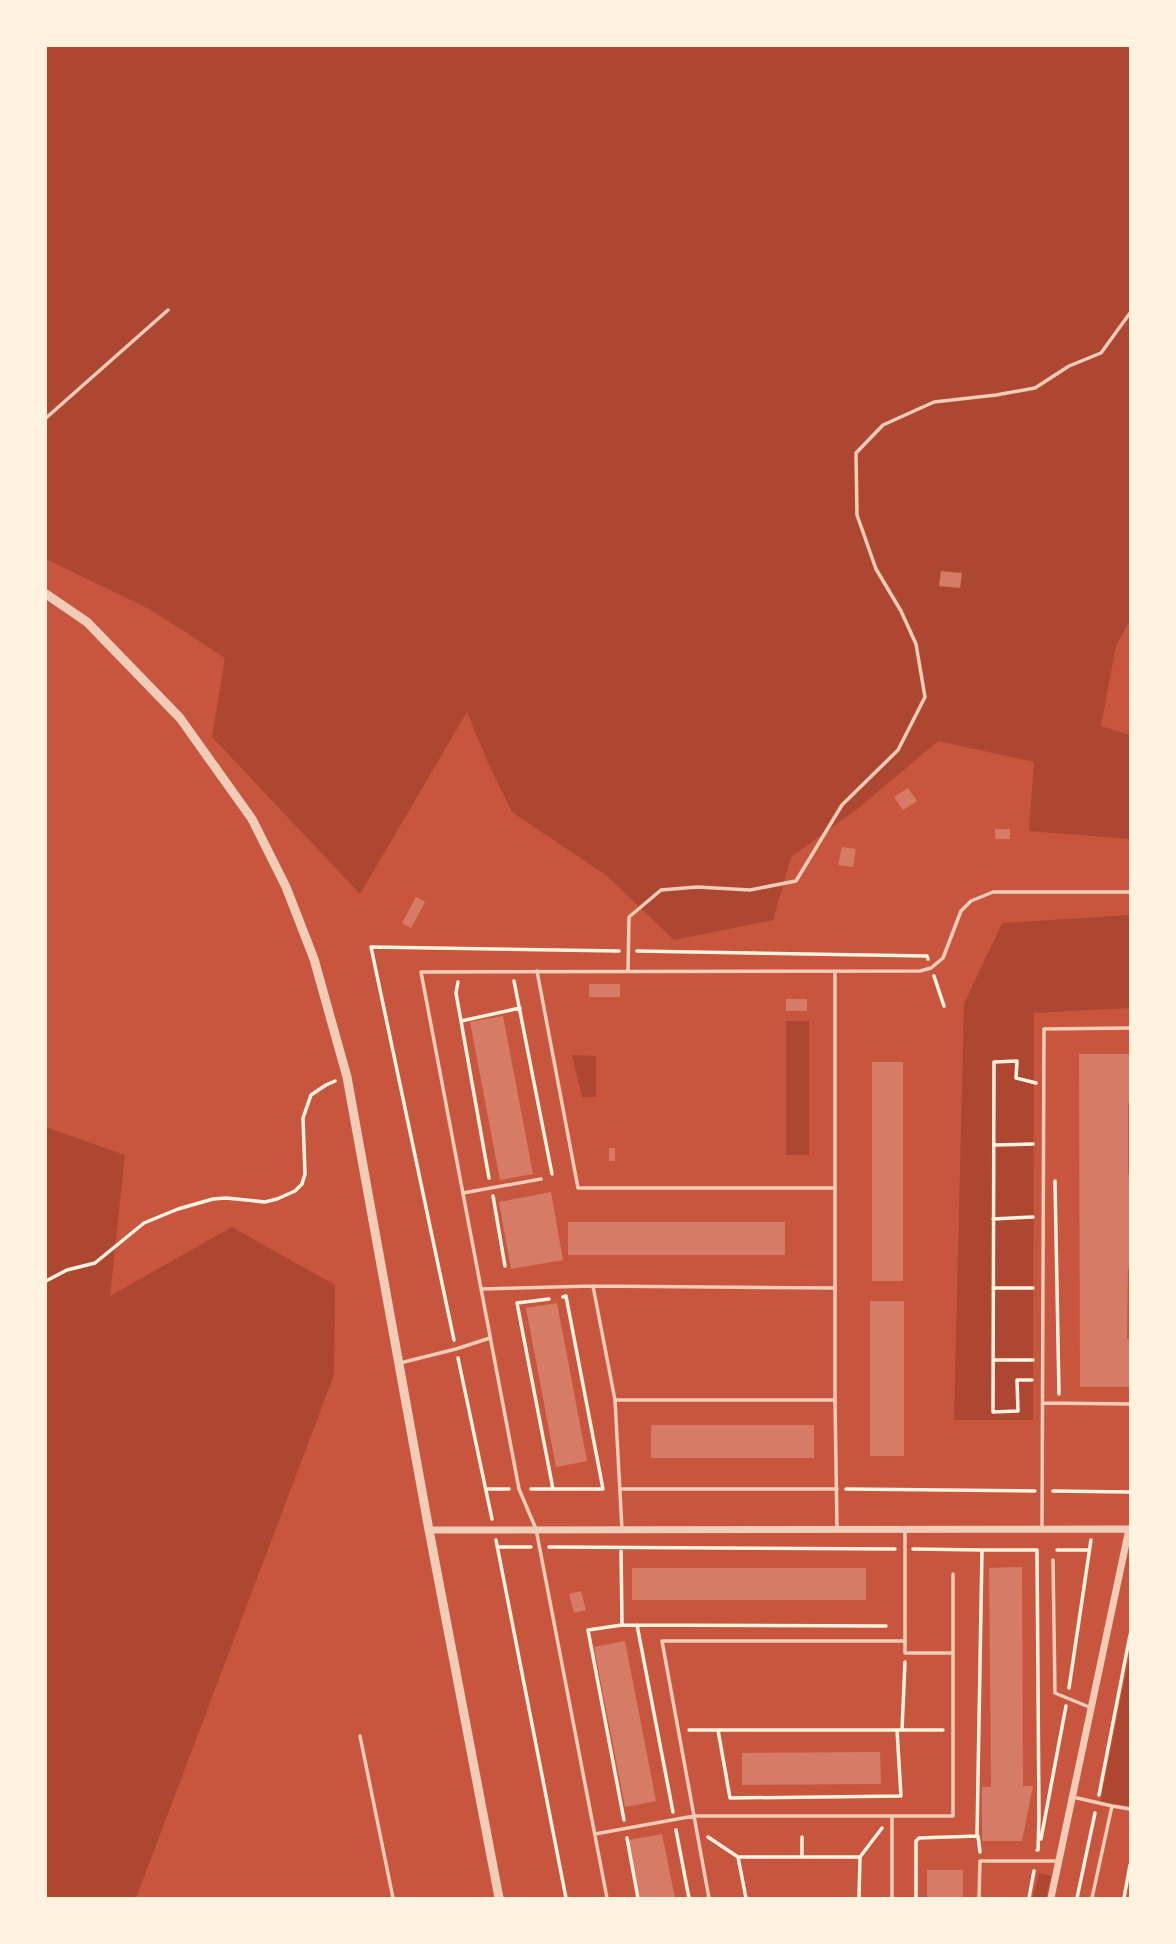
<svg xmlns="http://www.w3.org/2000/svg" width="1176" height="1944" font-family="'Exo 2',sans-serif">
	<rect width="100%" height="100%" fill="#c8553d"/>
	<!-- green -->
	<path fill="#ae4732" d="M 46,46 L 1130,46 L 1130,620 L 1116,646 L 1101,726 L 1130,735 L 1130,839 L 1029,831 L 1034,762 L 938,741 L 856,810 L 791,857 L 773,920 L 674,940 L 607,876 L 512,812 L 488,763 L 467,712 L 360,894 L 212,737 L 225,658 L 151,610 L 46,559 Z
		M 1130,915 L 1130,1008 L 1034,1013 L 1033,1420 L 954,1420 L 964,1004 L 1002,923 Z
		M 786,1021 L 809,1021 L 809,1155 L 786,1155 Z
		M 572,1055 L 596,1056 L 596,1097 L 582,1097 Z
		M 46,1127 L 125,1155 L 110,1296 L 232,1227 L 335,1285 L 334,1375 L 136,1898 L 46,1898 Z
		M 1130,1653 L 1130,1806 L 1100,1802 Z
		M 1039,1873 L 1051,1876 L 1046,1898 L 1033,1898 Z"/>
	<!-- building -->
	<path fill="#d67c66" d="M 941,571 L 962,573 L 960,588 L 939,586 Z
		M 908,788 L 917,801 L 903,810 L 894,797 Z
		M 995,829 L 1010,829 L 1010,839 L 995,839 Z
		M 842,847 L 856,849 L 853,867 L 838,865 Z
		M 416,897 L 425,902 L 411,928 L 402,923 Z
		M 589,984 L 620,984 L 620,997 L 589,997 Z
		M 786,999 L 807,999 L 807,1011 L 786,1011 Z
		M 503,1016 L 533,1174 L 500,1180 L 470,1022 Z
		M 1079,1054 L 1130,1054 L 1130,1103 L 1128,1103 L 1128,1174 L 1130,1174 L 1130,1269 L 1128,1269 L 1127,1339 L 1130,1339 L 1130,1387 L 1080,1387 Z
		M 872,1062 L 903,1062 L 903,1281 L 872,1281 Z
		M 609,1148 L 615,1148 L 615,1161 L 609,1161 Z
		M 551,1192 L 563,1260 L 511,1269 L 499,1202 Z
		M 568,1222 L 785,1222 L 785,1255 L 568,1255 Z
		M 870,1301 L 904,1301 L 904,1456 L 870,1456 Z
		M 557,1303 L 587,1461 L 556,1467 L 526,1308 Z
		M 651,1425 L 814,1425 L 814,1458 L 651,1458 Z
		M 1022,1567 L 1023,1786 L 1033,1786 L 1022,1841 L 982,1841 L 982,1787 L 991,1787 L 989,1568 Z
		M 632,1568 L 866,1568 L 866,1600 L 632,1600 Z
		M 581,1591 L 586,1610 L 574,1613 L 569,1594 Z
		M 625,1641 L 656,1801 L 625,1807 L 594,1647 Z
		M 880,1752 L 881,1784 L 742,1785 L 742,1753 Z
		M 662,1834 L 675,1898 L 640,1898 L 629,1840 Z
		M 927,1870 L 963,1870 L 963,1898 L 927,1898 Z"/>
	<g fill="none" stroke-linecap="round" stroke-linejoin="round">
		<!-- path -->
		<path stroke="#fff3e0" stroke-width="3.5" d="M 637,951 L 927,956 L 928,959
			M 934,976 L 944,1006
			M 514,981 L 552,1174
			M 458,982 L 456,993 L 489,1178
			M 461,1021 L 520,1008
			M 994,1145 L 1033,1144
			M 1055,1181 L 1059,1394
			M 493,1196 L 505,1266
			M 993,1219 L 1033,1217
			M 46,1281 L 67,1270 L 95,1263 L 144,1223 L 178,1209 L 213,1199 L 226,1198 L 265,1202 L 277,1199 L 295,1191 L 302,1184 L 305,1174 L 303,1118 L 311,1095 L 326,1085 L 335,1081
			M 993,1288 L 1033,1288
			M 563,1297 L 566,1296 L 603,1489
			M 549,1299 L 517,1303 L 553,1489
			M 454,1340 L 371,947 L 619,951
			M 458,1358 L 492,1519
			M 993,1360 L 1033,1360
			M 1032,1380 L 1017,1380 L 1018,1411 L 993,1412 L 994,1062 L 1017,1061 L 1016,1078 L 1036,1083
			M 486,1489 L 509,1489
			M 531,1489 L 603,1489
			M 846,1489 L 1035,1491
			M 1053,1491 L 1130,1492
			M 496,1540 L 566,1898
			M 497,1547 L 531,1547
			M 549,1547 L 895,1549
			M 621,1548 L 622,1625 L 588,1630 L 624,1820
			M 913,1549 L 982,1550
			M 1057,1550 L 1089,1550
			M 622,1625 L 886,1626
			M 637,1625 L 673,1812
			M 1069,1688 L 1091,1540
			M 689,1730 L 718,1730
			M 897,1730 L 901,1796 L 730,1798 L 718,1730 L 943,1730
			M 902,1730 L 905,1662
			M 1099,1795 L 1130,1635
			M 676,1830 L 689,1898
			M 978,1836 L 980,1852
			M 708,1837 L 738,1857 L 746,1898
			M 627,1838 L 638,1898
			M 1041,1839 L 1066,1706
			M 738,1857 L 860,1857 L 859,1898
			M 802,1857 L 802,1837
			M 860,1857 L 882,1828
			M 916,1898 L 916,1841 L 919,1838 L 977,1836 L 982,1550 L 1037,1550 L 1039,1817 L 1038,1850 L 1037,1850
			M 1029,1898 L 1034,1871
			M 1077,1898 L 1095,1813
			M 1124,1898 L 1130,1865"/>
		<!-- service -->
		<path stroke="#f1ccb7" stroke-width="3.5" d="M 46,418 L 168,310
			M 537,971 L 578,1188 L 835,1188
			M 628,971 L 629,917 L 661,890 L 697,887 L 750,890 L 796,881 L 842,805 L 898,750 L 925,697 L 916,644 L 901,611 L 876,569 L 857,515 L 856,453 L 883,425 L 934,402 L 996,395 L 1035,388 L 1069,366 L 1101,353 L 1130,313
			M 835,971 L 835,1400 L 837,1528
			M 463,1193 L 541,1179
			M 593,1286 L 615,1400 L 622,1529
			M 481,1289 L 593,1286 L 835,1288
			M 400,1363 L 456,1349 L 490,1338
			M 615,1400 L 835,1400
			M 1043,1403 L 1130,1404
			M 620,1489 L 837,1489
			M 1042,1528 L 1044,1029 L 1130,1028
			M 1053,1560 L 1055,1693 L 1089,1707
			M 953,1653 L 953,1574
			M 360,1736 L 393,1898
			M 1073,1797 L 1112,1806
			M 892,1817 L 892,1898
			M 595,1834 L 694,1816 L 953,1816 L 953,1653 L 905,1653 L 905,1530
			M 607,1898 L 536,1529 L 519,1489 L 421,972 L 920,971 L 931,968 L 943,958 L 961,911 L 971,901 L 993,892 L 1130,892
			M 709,1898 L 662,1641 L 905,1641
			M 979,1898 L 980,1861 L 1057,1861
			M 1092,1898 L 1112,1806 L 1130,1809"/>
		<!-- minor -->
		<path stroke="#f1ccb7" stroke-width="7" d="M 429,1530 L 1130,1529
			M 1051,1898 L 1129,1529"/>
		<!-- tertiary -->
		<path stroke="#f1ccb7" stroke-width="9" d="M 46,594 L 87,622 L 180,718 L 252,819 L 286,887 L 314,959 L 347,1077 L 429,1530 L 499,1898"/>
	</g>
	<!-- border -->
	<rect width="1176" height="1944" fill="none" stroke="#fff3e0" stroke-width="94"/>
</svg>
